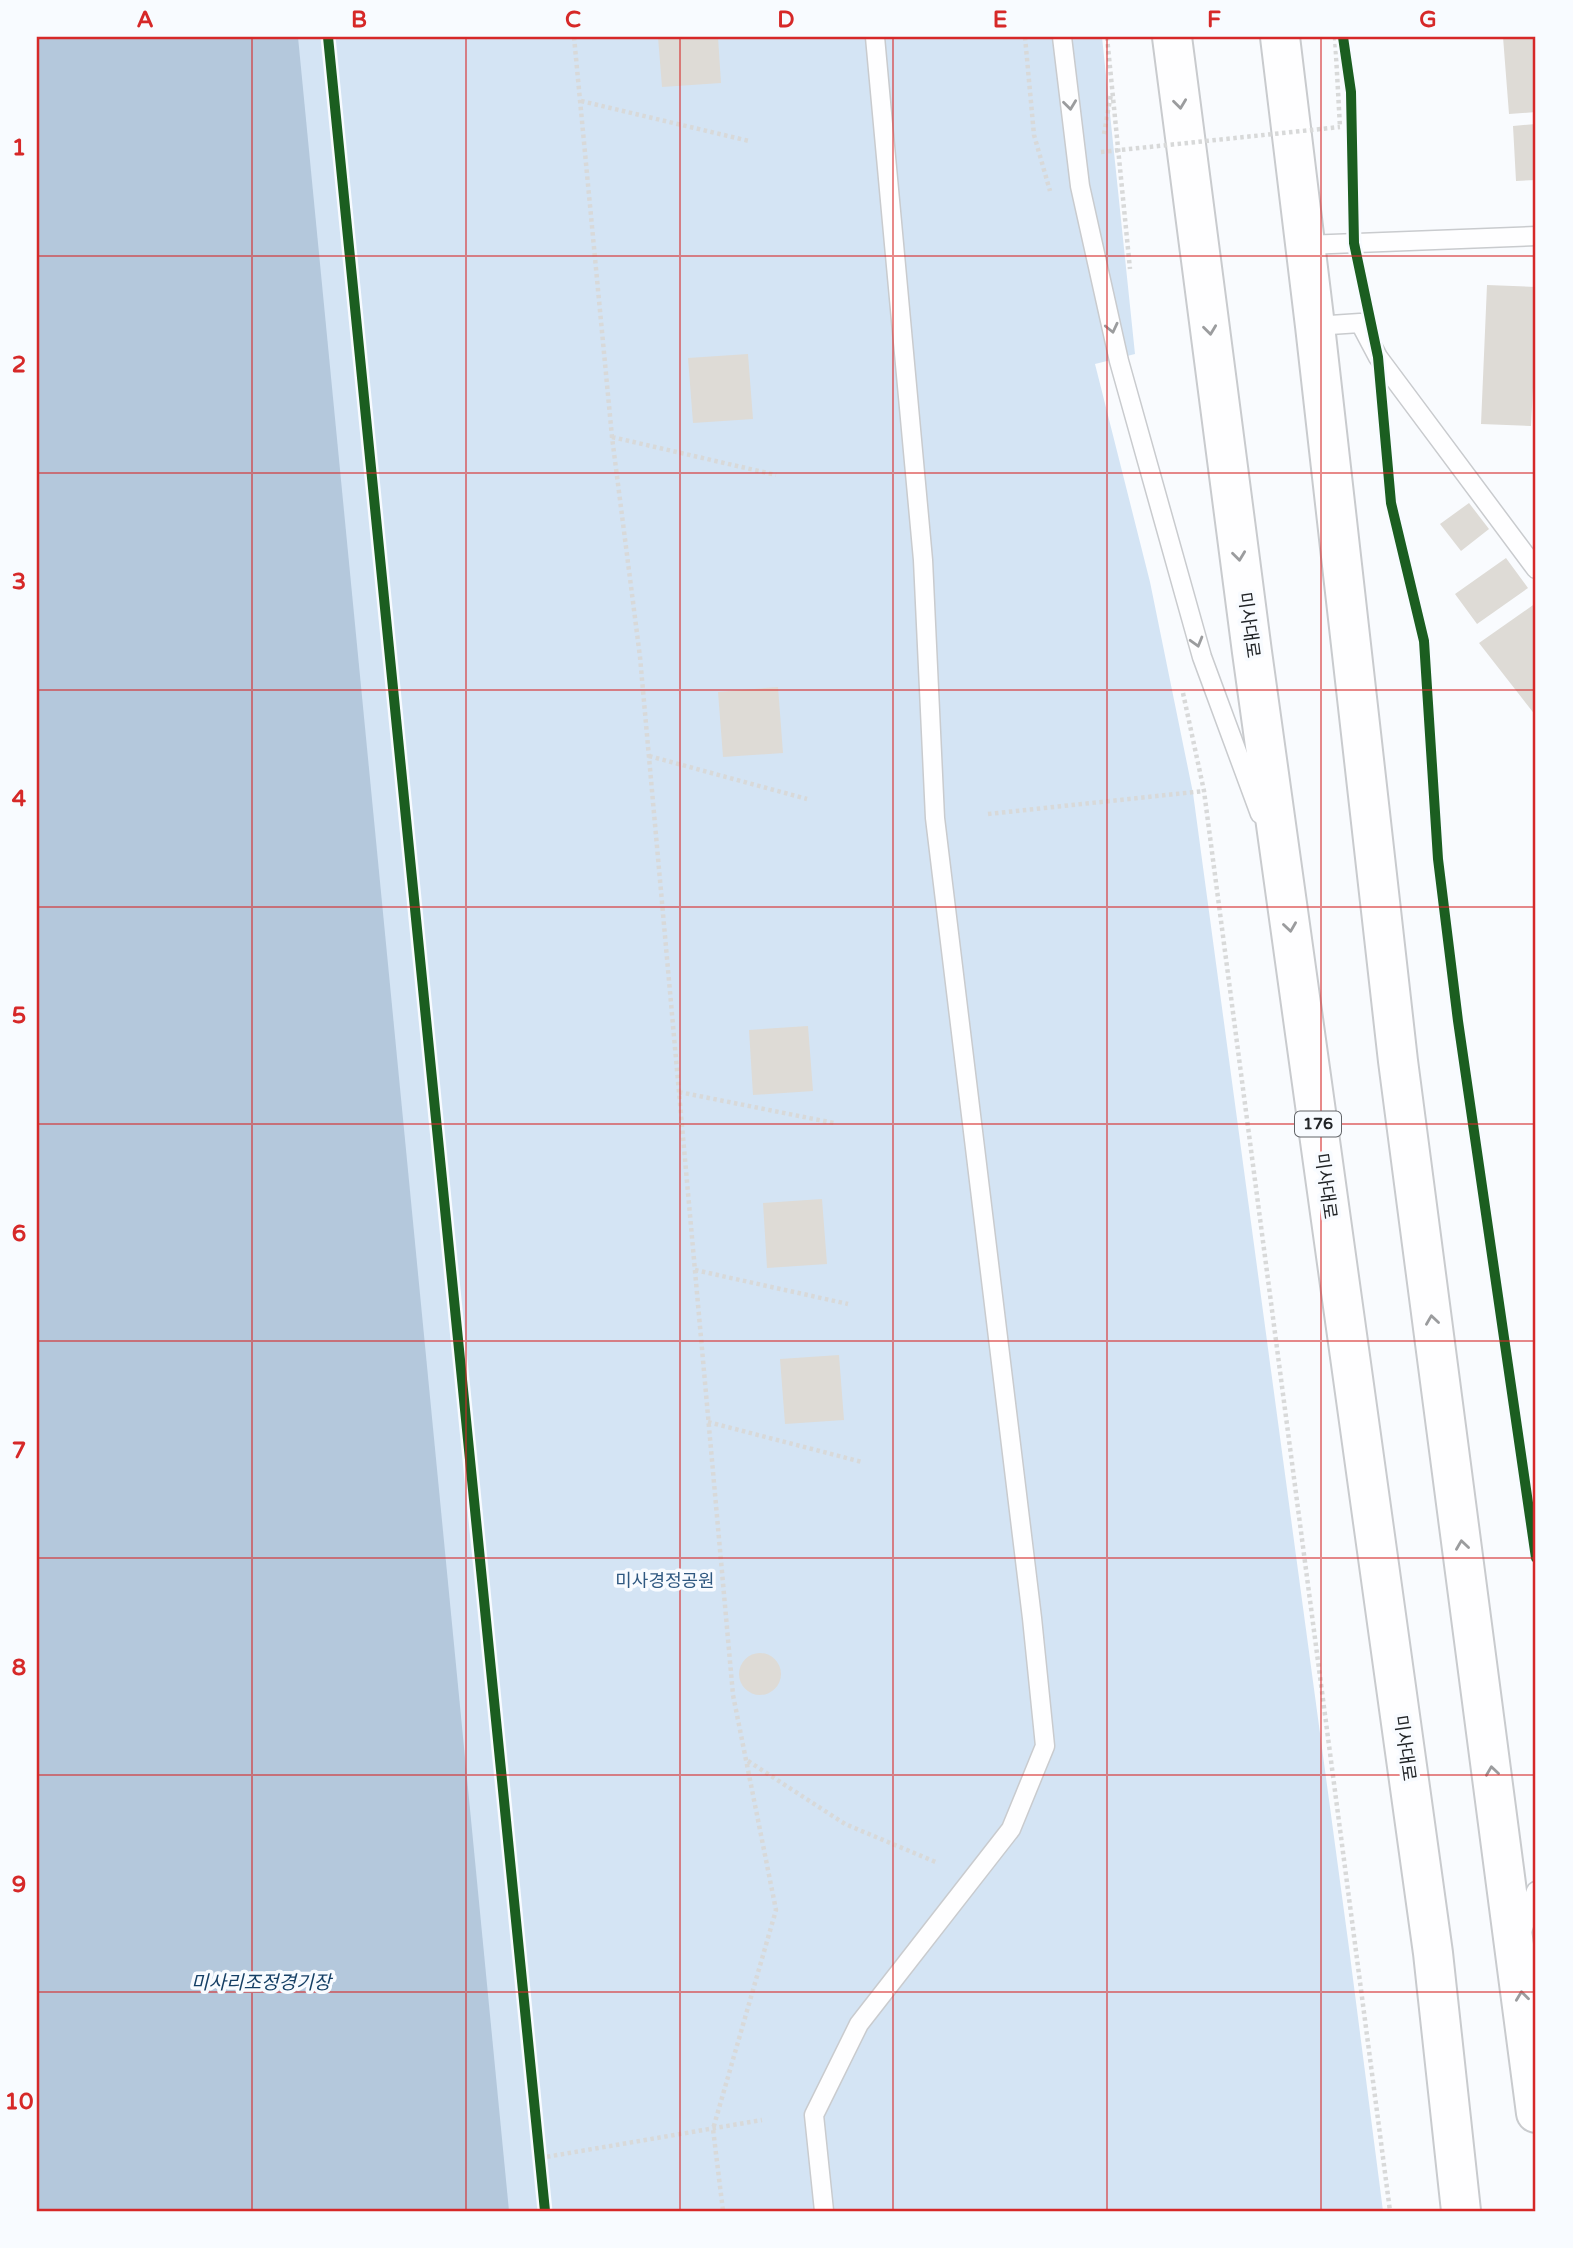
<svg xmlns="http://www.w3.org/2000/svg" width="1573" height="2248" font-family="'Varela Round','Noto Sans KR',sans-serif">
	<rect width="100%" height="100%" fill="#f9fbfe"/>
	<!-- green -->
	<path fill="#d4e4f4" d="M 37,37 L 1102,37 L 1135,354 L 1095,364 L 1150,582 L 1193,793 L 1349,1948 L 1383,2211 L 37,2211 Z"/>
	<!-- water -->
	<path fill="#b4c8dc" d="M 37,37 L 298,37 L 509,2211 L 37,2211 Z"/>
	<!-- building -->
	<path fill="#dedbd6" d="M 658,37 L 718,37 L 721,83 L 662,87 Z
		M 1503,37 L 1536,37 L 1536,112 L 1509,114 Z
		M 1536,124 L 1536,180 L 1516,181 L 1513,126 Z
		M 1487,285 L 1536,287 L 1536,385 L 1533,387 L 1531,426 L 1481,424 Z
		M 748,354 L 753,419 L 693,423 L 688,358 Z
		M 1469,503 L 1489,529 L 1461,551 L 1440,524 Z
		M 1506,558 L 1528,588 L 1477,624 L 1455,594 Z
		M 1536,603 L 1536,716 L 1479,643 Z
		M 778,687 L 783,753 L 723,757 L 718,692 Z
		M 808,1026 L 813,1091 L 753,1095 L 749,1030 Z
		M 822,1199 L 827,1264 L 767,1268 L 763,1203 Z
		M 839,1355 L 844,1420 L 785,1424 L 780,1359 Z
		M739 1674a21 21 0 1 1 42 0a21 21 0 1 1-42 0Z"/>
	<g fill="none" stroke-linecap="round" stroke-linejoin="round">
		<!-- service casing -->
		<g stroke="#c9cbce" stroke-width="21">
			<path id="service" d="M 1062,37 L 1080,186 L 1119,361 L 1202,657 L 1260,814
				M 1305,245 L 1536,236
				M 1315,326 L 1360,323 L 1378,357 L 1536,569
				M 1521,1934 L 1536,1891
				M 824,2211 L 814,2115 L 859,2024 L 1011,1829 L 1045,1746 L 1032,1618 L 935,818 L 923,560 L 875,37"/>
		</g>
		<!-- primary casing -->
		<g stroke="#c9cbce" stroke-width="42">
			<path id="primary" d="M 1172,37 L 1252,652 L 1433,1953 L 1461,2211
				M 1280,37 L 1315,326 L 1398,1061 L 1536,2113"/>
		</g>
		<!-- path -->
		<path stroke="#d8d9d9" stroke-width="4.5" stroke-dasharray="3.5 3.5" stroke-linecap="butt" d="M 574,37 L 612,437 L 640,657 L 733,1695 L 776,1910 L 713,2129 L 723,2211
			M 1025,37 L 1034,135 L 1050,191
			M 1107,37 L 1130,269
			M 1335,37 L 1340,127
			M 581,101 L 749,141
			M 1104,134 L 1111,94
			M 612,437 L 776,475
			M 1183,693 L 1204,791 L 1390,2211
			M 649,756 L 807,799
			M 988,814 L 1204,791
			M 679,1092 L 834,1123
			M 695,1270 L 848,1304
			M 708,1422 L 862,1462
			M 748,1761 L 845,1824 L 938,1863
			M 540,2158 L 762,2120"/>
		<!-- service -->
		<use href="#service" stroke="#fefeff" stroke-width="18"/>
		<!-- primary -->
		<use href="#primary" stroke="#fefeff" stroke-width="38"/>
		<!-- path-bridge -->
		<path stroke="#d8d9d9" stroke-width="4.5" stroke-dasharray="3.5 3.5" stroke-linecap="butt" d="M 1101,152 L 1340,127"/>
		<!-- cycleway casing -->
		<g stroke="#f8fbff" stroke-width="15">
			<path id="cycleway" d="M 328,37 L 545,2211
				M 1343,37 L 1351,92 L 1354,243 L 1378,357 L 1391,503 L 1424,641 L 1438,859 L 1458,1021 L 1536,1558"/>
		</g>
		<!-- cycleway -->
		<use href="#cycleway" stroke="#1b5e20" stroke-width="10"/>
	</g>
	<!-- one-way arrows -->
	<defs><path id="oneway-chevron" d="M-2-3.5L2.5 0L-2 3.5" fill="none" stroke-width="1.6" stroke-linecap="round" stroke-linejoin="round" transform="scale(1.75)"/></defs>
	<g stroke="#9b9c9e">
		<use href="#oneway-chevron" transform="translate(1180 104) rotate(83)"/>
		<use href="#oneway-chevron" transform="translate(1070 105) rotate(83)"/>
		<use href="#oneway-chevron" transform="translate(1112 328) rotate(77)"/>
		<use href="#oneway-chevron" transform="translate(1210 330) rotate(83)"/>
		<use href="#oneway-chevron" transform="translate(1239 556) rotate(83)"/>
		<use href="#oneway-chevron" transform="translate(1197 642) rotate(74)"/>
		<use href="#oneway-chevron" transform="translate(1290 927) rotate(82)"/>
		<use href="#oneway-chevron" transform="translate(1432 1320) rotate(-98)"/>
		<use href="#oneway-chevron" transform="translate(1462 1545) rotate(-98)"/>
		<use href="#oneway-chevron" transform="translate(1492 1771) rotate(-98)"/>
		<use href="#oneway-chevron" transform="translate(1522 1996) rotate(-97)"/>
	</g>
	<!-- grid -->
	<path fill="none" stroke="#d62828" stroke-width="2" stroke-opacity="0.55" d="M 252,37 L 252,2211M 466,37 L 466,2211M 680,37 L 680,2211M 893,37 L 893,2211M 1107,37 L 1107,2211M 1321,37 L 1321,2211M 37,256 L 1536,256M 37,473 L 1536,473M 37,690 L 1536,690M 37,907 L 1536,907M 37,1124 L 1536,1124M 37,1341 L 1536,1341M 37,1558 L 1536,1558M 37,1775 L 1536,1775M 37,1992 L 1536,1992"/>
	<g text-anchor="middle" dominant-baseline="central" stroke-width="7" stroke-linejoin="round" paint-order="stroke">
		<!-- shield labels -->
		<rect fill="#f8fbff" stroke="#626468" stroke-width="2" x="1295" y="1111.5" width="46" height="25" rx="5"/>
		<g font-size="16" font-weight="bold" fill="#212427">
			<text x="1318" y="1124">176</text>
		</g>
		<!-- street labels -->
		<g font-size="18" fill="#212427" stroke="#f8fbff">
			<text transform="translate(1249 625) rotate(82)">미사대로</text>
			<text transform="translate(1326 1186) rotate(82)">미사대로</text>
			<text transform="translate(1405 1748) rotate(82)">미사대로</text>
		</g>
		<!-- park labels -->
		<g font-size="18" fill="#2f5880" stroke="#f8fbff">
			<text x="665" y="1581">미사경정공원</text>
		</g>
		<!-- water labels -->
		<g font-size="19" font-style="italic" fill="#153f65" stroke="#f8fbff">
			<text x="261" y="1983">미사리조정경기장</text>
		</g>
	</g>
	<!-- border -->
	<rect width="1573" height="2248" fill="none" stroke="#f8fbff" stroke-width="77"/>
	<rect x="38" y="38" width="1496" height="2172" fill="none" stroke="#d62828" stroke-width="2.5"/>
	<g font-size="23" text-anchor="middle" font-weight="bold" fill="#d62828">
		<text x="145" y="27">A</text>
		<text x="359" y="27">B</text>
		<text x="573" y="27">C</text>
		<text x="786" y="27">D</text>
		<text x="1000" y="27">E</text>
		<text x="1214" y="27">F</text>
		<text x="1428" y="27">G</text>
		<text x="19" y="155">1</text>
		<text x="19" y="372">2</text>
		<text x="19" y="589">3</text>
		<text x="19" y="806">4</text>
		<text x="19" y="1023">5</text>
		<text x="19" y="1241">6</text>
		<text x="19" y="1458">7</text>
		<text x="19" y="1675">8</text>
		<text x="19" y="1892">9</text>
		<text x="19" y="2109">10</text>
	</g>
</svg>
